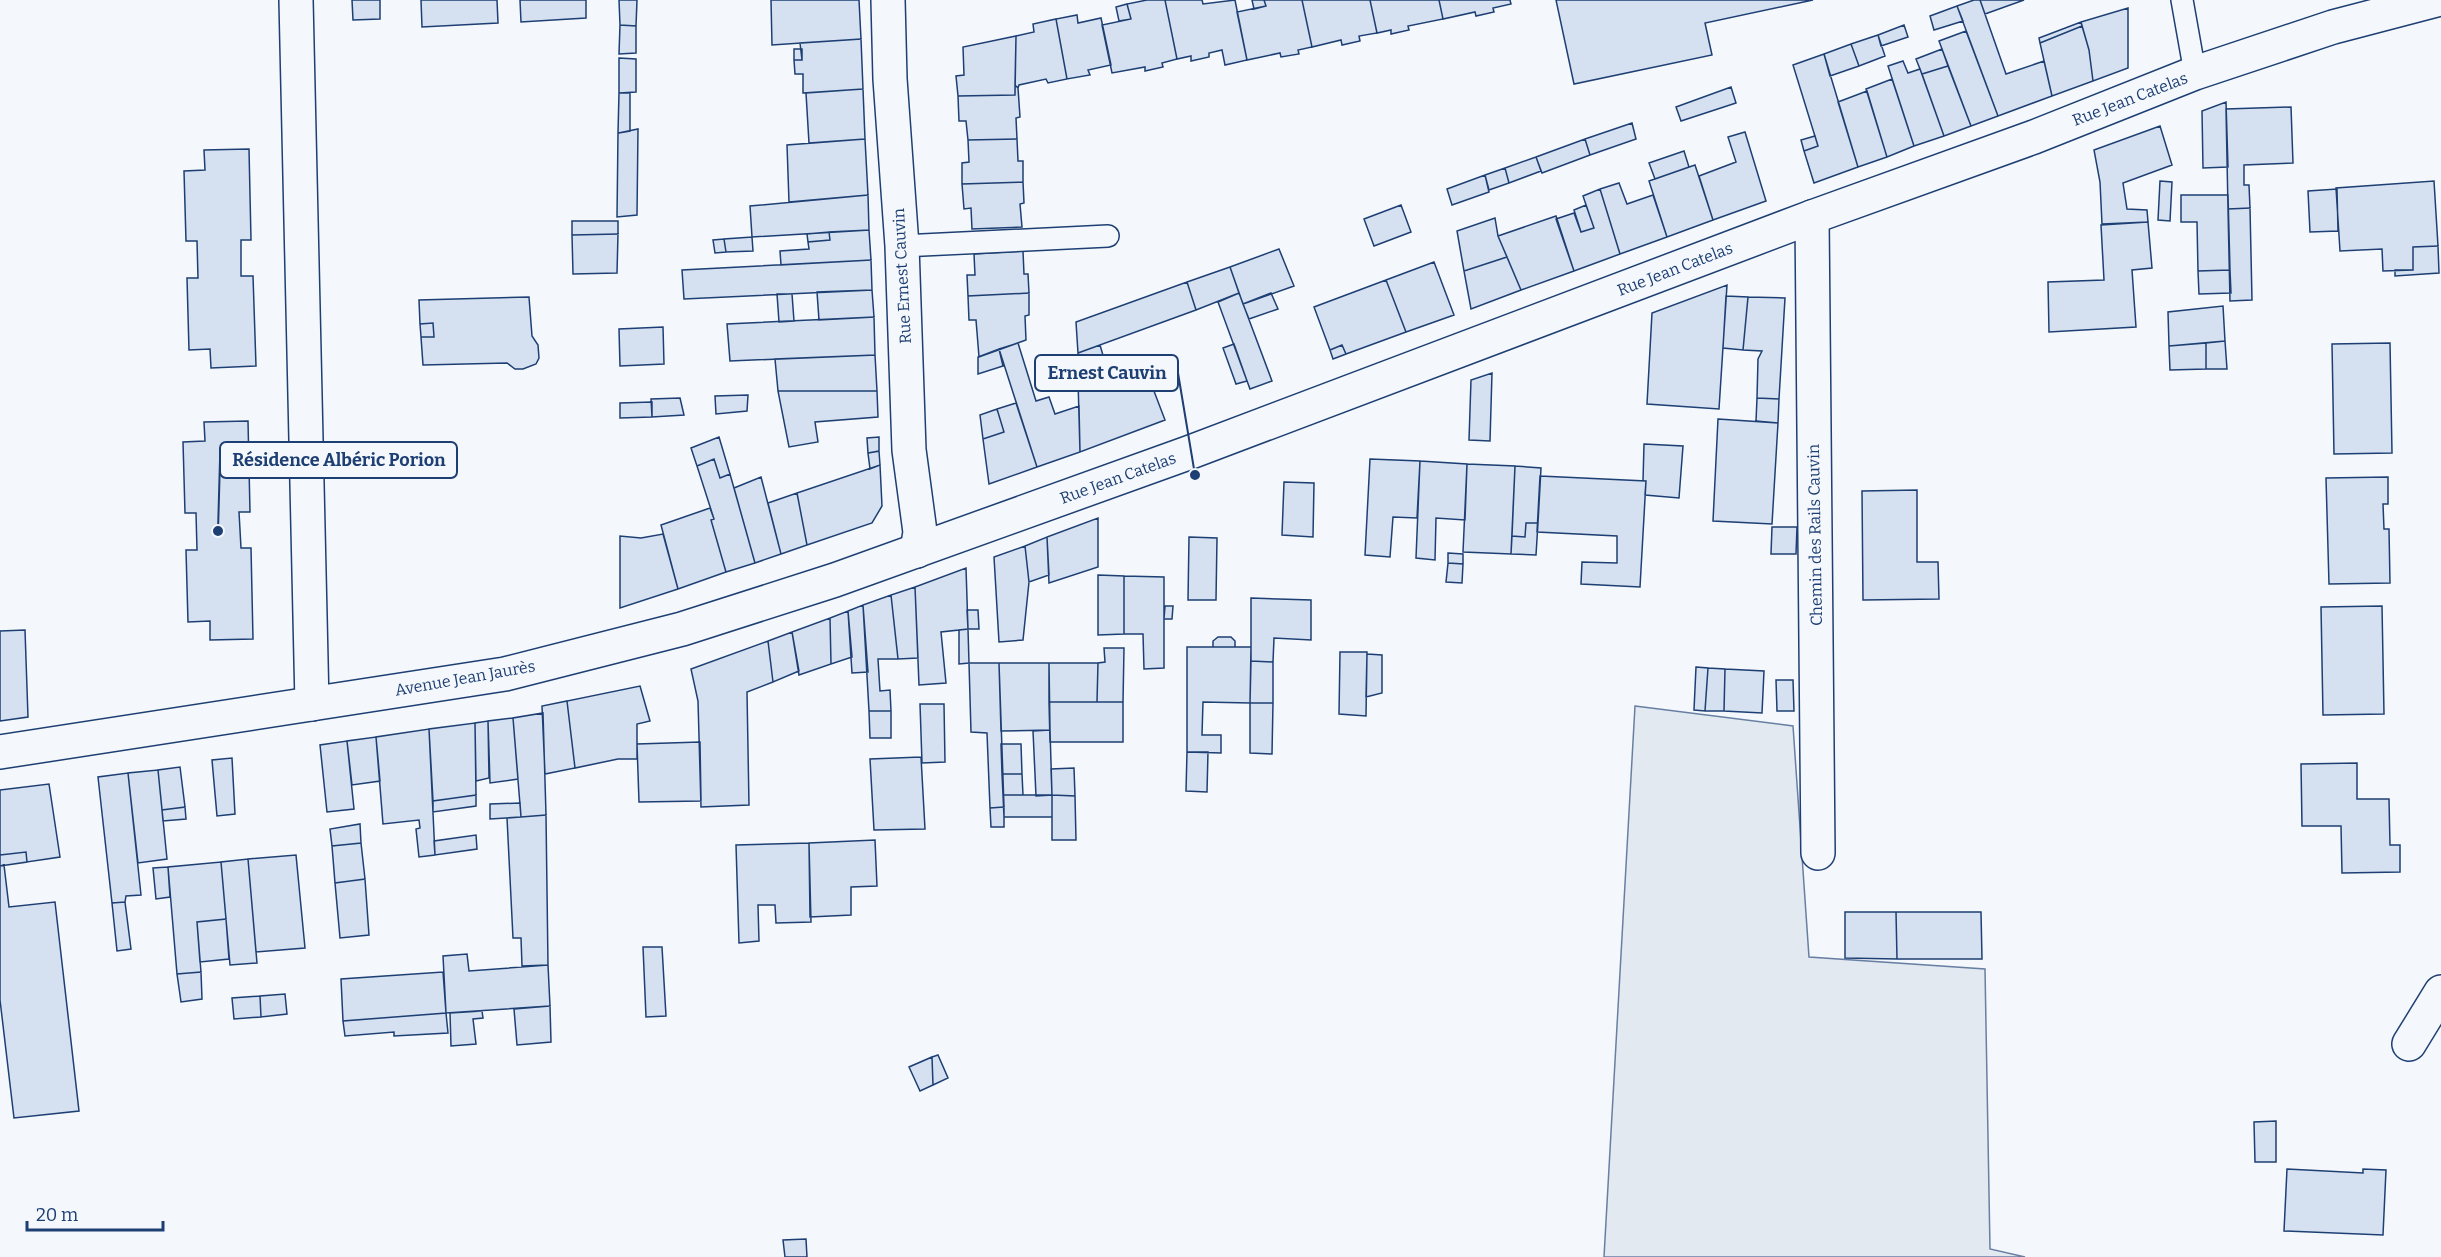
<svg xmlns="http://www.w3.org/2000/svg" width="2441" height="1257" font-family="Bitter,serif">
	<rect width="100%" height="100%" fill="#f4f7fb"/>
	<!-- green -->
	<path fill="#e3e9f0" stroke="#687fa3" stroke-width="1.5" d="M 1635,706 L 1793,726 L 1809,957 L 1985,969 L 1990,1249 L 2025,1257 L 1604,1257 Z"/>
	<!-- building -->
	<path fill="#d5e0f0" stroke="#1d3f73" stroke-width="1.5" d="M 352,0 L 380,0 L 380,19 L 353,20 Z
		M 421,0 L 497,0 L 498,23 L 422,27 Z
		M 520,0 L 586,0 L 586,18 L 521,22 Z
		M 619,0 L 637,0 L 636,26 L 620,25 Z
		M 771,0 L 859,0 L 861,39 L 772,45 Z
		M 1147,0 L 1165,0 L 1177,59 L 1162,63 L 1163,67 L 1145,71 L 1145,67 L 1112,73 L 1102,25 L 1131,19 L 1127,4 Z
		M 1165,0 L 1202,0 L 1203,4 L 1235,0 L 1247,60 L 1225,65 L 1222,50 L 1209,53 L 1209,57 L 1191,61 L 1191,56 L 1177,59 Z
		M 1252,0 L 1264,0 L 1266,6 L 1254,9 Z
		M 1264,0 L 1302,0 L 1312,47 L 1298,50 L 1299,54 L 1281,57 L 1280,53 L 1247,60 L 1237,12 L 1266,6 Z
		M 1302,0 L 1370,0 L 1377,33 L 1359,36 L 1360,41 L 1342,45 L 1341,40 L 1312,47 Z
		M 1370,0 L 1439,0 L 1443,19 L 1408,26 L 1409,30 L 1391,34 L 1391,30 L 1377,33 Z
		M 1439,0 L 1510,0 L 1511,4 L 1493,8 L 1494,12 L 1476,16 L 1475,12 L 1443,19 Z
		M 1556,0 L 1813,0 L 1705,23 L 1712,55 L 1574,84 Z
		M 1974,0 L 1980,0 L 2006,74 L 2044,61 L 2052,96 L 1998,116 L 1957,6 Z
		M 1980,0 L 2024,0 L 1985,14 Z
		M 1127,4 L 1131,19 L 1119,21 L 1116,7 Z
		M 1957,6 L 1963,21 L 1934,30 L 1930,16 Z
		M 2128,8 L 2128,68 L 2093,81 L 2089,50 L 2081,22 Z
		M 1077,15 L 1078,23 L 1101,18 L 1111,65 L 1088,70 L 1090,75 L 1067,79 L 1056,19 Z
		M 1056,19 L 1067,79 L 1048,83 L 1046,79 L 1019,85 L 1018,88 L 1015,85 L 1016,36 L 1034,32 L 1033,24 Z
		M 2081,22 L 2082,26 L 2040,43 L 2039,38 Z
		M 620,25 L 636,26 L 636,53 L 619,54 Z
		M 1904,25 L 1908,37 L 1881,46 L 1878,35 Z
		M 2082,26 L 2089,50 L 2093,81 L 2052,96 L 2040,43 Z
		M 1966,31 L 1998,116 L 1971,126 L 1939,41 Z
		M 1878,35 L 1885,56 L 1859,66 L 1851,44 Z
		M 1016,36 L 1015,95 L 958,96 L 956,76 L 964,75 L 963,47 Z
		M 861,39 L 863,89 L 803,93 L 803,74 L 795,74 L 794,60 L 802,60 L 800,43 Z
		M 1851,44 L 1859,66 L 1830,76 L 1824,54 Z
		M 794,49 L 802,49 L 802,60 L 794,60 Z
		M 1942,49 L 1948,66 L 1922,74 L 1916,59 Z
		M 1824,54 L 1858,167 L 1814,183 L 1804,151 L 1818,146 L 1793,65 Z
		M 619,58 L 636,59 L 636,92 L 619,93 Z
		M 1903,61 L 1908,73 L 1920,69 L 1944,136 L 1914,146 L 1888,66 Z
		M 1948,66 L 1971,126 L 1944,136 L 1922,74 Z
		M 1892,79 L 1914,146 L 1887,157 L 1866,89 Z
		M 1015,85 L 1018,88 L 1020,117 L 1016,118 L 1017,139 L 968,140 L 966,121 L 959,121 L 958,96 L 1015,95 Z
		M 1731,87 L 1736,103 L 1681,121 L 1676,107 Z
		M 863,89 L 865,139 L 809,143 L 806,93 Z
		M 1867,91 L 1887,157 L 1858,167 L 1838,102 Z
		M 619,93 L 630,93 L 630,131 L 618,133 Z
		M 2226,102 L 2228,167 L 2203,168 L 2202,111 Z
		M 2291,107 L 2293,163 L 2244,165 L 2244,185 L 2249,185 L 2250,208 L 2228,209 L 2226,109 Z
		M 1632,123 L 1636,139 L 1590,155 L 1585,139 Z
		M 2160,126 L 2172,165 L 2123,183 L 2127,209 L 2147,210 L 2148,222 L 2102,224 L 2100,182 L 2094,150 Z
		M 638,129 L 637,215 L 617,217 L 618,133 Z
		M 1745,132 L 1766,201 L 1713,220 L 1699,176 L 1736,162 L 1728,137 Z
		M 1815,136 L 1818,146 L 1804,151 L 1801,140 Z
		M 865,139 L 868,195 L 789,202 L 787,145 Z
		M 1017,139 L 1018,161 L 1023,161 L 1023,182 L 962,184 L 962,163 L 969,162 L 968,140 Z
		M 1585,139 L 1590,155 L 1542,173 L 1536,157 Z
		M 249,149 L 251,240 L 241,240 L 241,276 L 253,276 L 256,366 L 211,368 L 210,349 L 189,350 L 187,278 L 198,278 L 197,241 L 186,241 L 184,171 L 205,170 L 204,150 Z
		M 1684,151 L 1689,167 L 1655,179 L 1649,163 Z
		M 1536,157 L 1541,171 L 1509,183 L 1505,168 Z
		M 1695,165 L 1713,220 L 1667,237 L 1649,181 Z
		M 1505,168 L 1509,183 L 1489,190 L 1485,175 Z
		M 1485,175 L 1489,192 L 1452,205 L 1447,189 Z
		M 2160,181 L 2172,182 L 2170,221 L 2158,220 Z
		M 2434,181 L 2438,246 L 2413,247 L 2413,270 L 2383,271 L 2382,249 L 2340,251 L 2336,188 Z
		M 1023,182 L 1024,203 L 1020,204 L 1022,227 L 972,229 L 971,208 L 964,209 L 962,184 Z
		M 1619,183 L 1627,204 L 1653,195 L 1667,237 L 1620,254 L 1600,189 Z
		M 1600,189 L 1620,254 L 1574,271 L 1556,219 L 1574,213 L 1581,232 L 1594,228 L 1583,196 Z
		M 2337,189 L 2338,231 L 2310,232 L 2308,191 Z
		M 868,195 L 869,230 L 752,237 L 750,206 Z
		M 2181,195 L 2228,195 L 2230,270 L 2198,271 L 2197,222 L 2181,222 Z
		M 1401,205 L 1411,232 L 1374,246 L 1364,219 Z
		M 1586,205 L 1594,228 L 1581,232 L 1574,210 Z
		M 2250,208 L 2252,300 L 2230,301 L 2228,209 Z
		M 1556,216 L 1574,271 L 1521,290 L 1498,236 Z
		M 1495,218 L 1498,236 L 1507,257 L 1464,271 L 1457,231 Z
		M 572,221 L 618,221 L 618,234 L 572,235 Z
		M 2148,222 L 2152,268 L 2132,270 L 2136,327 L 2049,332 L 2048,282 L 2104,280 L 2101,225 Z
		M 869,230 L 871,260 L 781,265 L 780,251 L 809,249 L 808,242 L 830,240 L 829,232 Z
		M 829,232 L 830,240 L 808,242 L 807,234 Z
		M 618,234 L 617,273 L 573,274 L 572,235 Z
		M 752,237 L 753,251 L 726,252 L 724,239 Z
		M 724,239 L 726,252 L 715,253 L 713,240 Z
		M 2438,246 L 2439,273 L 2395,276 L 2395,270 L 2413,270 L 2413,247 Z
		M 1279,249 L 1294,286 L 1243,304 L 1230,267 Z
		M 1023,251 L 1024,274 L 1028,274 L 1029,293 L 968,296 L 967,275 L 975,275 L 974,254 Z
		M 1507,257 L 1521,290 L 1471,309 L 1464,271 Z
		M 871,260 L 872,290 L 684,299 L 682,270 Z
		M 1434,262 L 1454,315 L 1406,332 L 1386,280 Z
		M 1230,267 L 1239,293 L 1196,310 L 1187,282 Z
		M 2230,270 L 2231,293 L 2199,294 L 2198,271 Z
		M 1386,280 L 1406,332 L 1346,354 L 1342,345 L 1330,350 L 1314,307 Z
		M 1187,282 L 1196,310 L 1078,353 L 1076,322 Z
		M 1727,285 L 1719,409 L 1647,404 L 1652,313 Z
		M 872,290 L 874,317 L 819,320 L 817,292 Z
		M 1029,293 L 1029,315 L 1025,316 L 1026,340 L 979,357 L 976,320 L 969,320 L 968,296 Z
		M 1239,293 L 1272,381 L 1250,389 L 1218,302 Z
		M 1271,293 L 1278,309 L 1249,319 L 1243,304 Z
		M 777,294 L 792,294 L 794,321 L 779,322 Z
		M 1726,296 L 1748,297 L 1743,350 L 1723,348 Z
		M 529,297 L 532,336 L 538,345 L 539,358 L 536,364 L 523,369 L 515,369 L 507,363 L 423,365 L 421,337 L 434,337 L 433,323 L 420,324 L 419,300 Z
		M 1748,297 L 1785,298 L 1779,399 L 1757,398 L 1758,359 L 1762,351 L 1743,350 Z
		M 2223,306 L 2225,341 L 2169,346 L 2168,312 Z
		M 874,317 L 875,355 L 730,361 L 727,324 Z
		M 433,323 L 434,337 L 421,337 L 420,324 Z
		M 663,327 L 664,364 L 620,366 L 619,329 Z
		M 2225,341 L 2227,369 L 2206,369 L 2206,343 Z
		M 1018,343 L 1036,401 L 1049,397 L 1055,414 L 1079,406 L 1080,452 L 1037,467 L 999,349 Z
		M 2206,343 L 2206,369 L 2170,370 L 2169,346 Z
		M 2390,343 L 2392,453 L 2334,454 L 2332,344 Z
		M 1234,344 L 1247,381 L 1236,384 L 1223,348 Z
		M 1100,345 L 1107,369 L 1078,380 L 1078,353 Z
		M 1342,345 L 1346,354 L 1333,359 L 1330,350 Z
		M 999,349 L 1003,366 L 978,374 L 978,357 Z
		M 875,355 L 877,391 L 778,391 L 775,359 Z
		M 1141,357 L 1165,420 L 1080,452 L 1078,380 Z
		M 1492,373 L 1490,441 L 1469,440 L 1471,380 Z
		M 778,391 L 877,391 L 878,417 L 815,422 L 818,442 L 789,447 Z
		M 748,395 L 747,411 L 716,414 L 715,396 Z
		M 680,398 L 684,415 L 652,417 L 651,399 Z
		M 1757,398 L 1779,399 L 1778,423 L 1756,421 Z
		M 652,402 L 652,417 L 620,418 L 620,403 Z
		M 1016,403 L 1037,467 L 989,484 L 983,439 L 1004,432 L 997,409 Z
		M 997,409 L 1004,432 L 983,439 L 980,415 Z
		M 1718,419 L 1778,423 L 1772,524 L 1713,521 Z
		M 248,421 L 250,512 L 239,512 L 241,548 L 251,548 L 253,639 L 210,640 L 210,621 L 188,622 L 186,550 L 197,550 L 196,513 L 185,513 L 183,442 L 205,441 L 204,422 Z
		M 719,437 L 730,474 L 720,478 L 714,459 L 697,466 L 691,448 Z
		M 879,437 L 879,451 L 868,453 L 867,438 Z
		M 1644,444 L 1683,446 L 1679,498 L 1645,495 L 1646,481 L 1643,481 Z
		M 879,451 L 880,465 L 870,469 L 868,453 Z
		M 714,459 L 720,478 L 730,474 L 755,563 L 726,572 L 711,520 L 714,519 L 697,466 Z
		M 1370,459 L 1420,461 L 1417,518 L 1393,517 L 1390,557 L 1365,555 Z
		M 1420,461 L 1467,464 L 1465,520 L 1436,518 L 1435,560 L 1416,558 Z
		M 1467,464 L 1515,466 L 1511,554 L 1463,552 Z
		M 880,465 L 882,506 L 872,523 L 807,545 L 797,493 Z
		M 1515,466 L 1541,468 L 1538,523 L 1526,523 L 1525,537 L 1512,536 Z
		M 1540,476 L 1646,481 L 1640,587 L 1581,584 L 1582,562 L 1617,563 L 1617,536 L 1537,532 Z
		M 761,477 L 781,554 L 755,563 L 734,488 Z
		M 2388,477 L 2388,504 L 2383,504 L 2384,529 L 2389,529 L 2390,583 L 2329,584 L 2326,478 Z
		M 1284,482 L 1314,483 L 1313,537 L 1282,535 Z
		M 1917,490 L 1917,562 L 1938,562 L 1939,599 L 1863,600 L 1862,491 Z
		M 797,493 L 807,545 L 781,554 L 768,503 Z
		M 710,508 L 714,519 L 711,520 L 726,572 L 678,589 L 661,525 Z
		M 1098,518 L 1098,567 L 1049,583 L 1047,537 Z
		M 1526,523 L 1538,523 L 1536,555 L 1511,554 L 1512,536 L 1525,537 Z
		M 1772,527 L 1797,527 L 1796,554 L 1771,554 Z
		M 663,534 L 678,589 L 620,608 L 620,536 L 641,538 Z
		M 1047,537 L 1049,575 L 1029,582 L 1025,546 Z
		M 1189,537 L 1217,538 L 1216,600 L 1188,600 Z
		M 1025,546 L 1029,582 L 1023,640 L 999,642 L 994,557 Z
		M 1448,553 L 1463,554 L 1463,564 L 1448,563 Z
		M 1448,563 L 1463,564 L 1462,583 L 1446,582 Z
		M 966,568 L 968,629 L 941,632 L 946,683 L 919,685 L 915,587 Z
		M 1098,575 L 1124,576 L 1124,634 L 1098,635 Z
		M 1124,576 L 1164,577 L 1164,668 L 1144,669 L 1143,634 L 1124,634 Z
		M 915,587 L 918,658 L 898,659 L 891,595 Z
		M 891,595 L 898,659 L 878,659 L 880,691 L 890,690 L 891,711 L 869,711 L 863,605 Z
		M 1251,598 L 1311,600 L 1311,640 L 1274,638 L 1273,662 L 1251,661 Z
		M 863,605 L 868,672 L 852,673 L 848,611 Z
		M 1165,606 L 1173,606 L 1172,619 L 1164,619 Z
		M 2382,606 L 2384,714 L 2323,715 L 2321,607 Z
		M 967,610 L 978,610 L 979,629 L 968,629 Z
		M 848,611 L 852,657 L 831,664 L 830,618 Z
		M 830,618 L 831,664 L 799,675 L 792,632 Z
		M 968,629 L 969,663 L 959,664 L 959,630 Z
		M 25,630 L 28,717 L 0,721 L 0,631 Z
		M 792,632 L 799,671 L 773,682 L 768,641 Z
		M 1218,637 L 1231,637 L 1235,641 L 1235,647 L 1213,647 L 1213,641 Z
		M 768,641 L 773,682 L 747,692 L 749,805 L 701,807 L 698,701 L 691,669 Z
		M 1187,647 L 1251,647 L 1250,703 L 1203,702 L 1202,735 L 1221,735 L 1221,753 L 1187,752 Z
		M 1104,648 L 1124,648 L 1123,702 L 1097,702 L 1098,663 L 1105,662 Z
		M 1340,652 L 1367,652 L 1366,716 L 1339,714 Z
		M 1367,654 L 1382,655 L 1382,693 L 1366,697 Z
		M 1251,661 L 1273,662 L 1273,703 L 1250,703 Z
		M 969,663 L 999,663 L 1004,807 L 990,808 L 987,733 L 971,732 Z
		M 999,663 L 1049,663 L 1050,730 L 1001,731 Z
		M 1049,663 L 1098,663 L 1097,702 L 1049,702 Z
		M 1696,667 L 1708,668 L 1705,711 L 1694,710 Z
		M 1708,668 L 1725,669 L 1724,711 L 1705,711 Z
		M 1725,669 L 1764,671 L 1762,713 L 1724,711 Z
		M 1776,680 L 1793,680 L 1794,711 L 1777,711 Z
		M 640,686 L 650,721 L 637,724 L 637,759 L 618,759 L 575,768 L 567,701 Z
		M 567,701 L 575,768 L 545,774 L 542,706 Z
		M 1049,702 L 1123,702 L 1123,742 L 1050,742 Z
		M 1250,703 L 1273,703 L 1272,754 L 1250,753 Z
		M 920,704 L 944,704 L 945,762 L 922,763 Z
		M 869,711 L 891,711 L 891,738 L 870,738 Z
		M 543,713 L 546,815 L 521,817 L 513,718 Z
		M 513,718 L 518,779 L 490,783 L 488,721 Z
		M 488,721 L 489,778 L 476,781 L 475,723 Z
		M 475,723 L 476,795 L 433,801 L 429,729 Z
		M 429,729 L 435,855 L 419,857 L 416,829 L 420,828 L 419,820 L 383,824 L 376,737 Z
		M 1050,730 L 1052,795 L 1036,796 L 1033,731 Z
		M 376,737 L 380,781 L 352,785 L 347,741 Z
		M 347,741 L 354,809 L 327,812 L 320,745 Z
		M 700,742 L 701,801 L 639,802 L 637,744 Z
		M 1001,744 L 1021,744 L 1022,774 L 1002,774 Z
		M 1187,752 L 1208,752 L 1207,792 L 1186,791 Z
		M 921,757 L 925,829 L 874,830 L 870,759 Z
		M 232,758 L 235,814 L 217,816 L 212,760 Z
		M 2357,763 L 2357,799 L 2389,799 L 2390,845 L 2400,845 L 2400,872 L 2342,873 L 2341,826 L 2302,826 L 2301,764 Z
		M 180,767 L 185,807 L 162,810 L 158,770 Z
		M 1074,768 L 1075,796 L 1052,795 L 1051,769 Z
		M 158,770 L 167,859 L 138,863 L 128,773 Z
		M 128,773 L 141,895 L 126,896 L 125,902 L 112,903 L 98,777 Z
		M 1002,774 L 1022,774 L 1023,795 L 1003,795 Z
		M 49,784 L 60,857 L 27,862 L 26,852 L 0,855 L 0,790 Z
		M 476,795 L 476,806 L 433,812 L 433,801 Z
		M 1003,795 L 1052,795 L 1052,817 L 1004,817 Z
		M 1052,795 L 1075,796 L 1076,840 L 1052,840 Z
		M 520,803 L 521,817 L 490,819 L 490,804 Z
		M 185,807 L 186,819 L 163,821 L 162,810 Z
		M 1004,807 L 1004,827 L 991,827 L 990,808 Z
		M 546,815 L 548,965 L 522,966 L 521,938 L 513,938 L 507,818 Z
		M 360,824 L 361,843 L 332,846 L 330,829 Z
		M 476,835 L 477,849 L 435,855 L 434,841 Z
		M 875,840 L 877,886 L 851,887 L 851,915 L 810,917 L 809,843 Z
		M 361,843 L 365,879 L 335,883 L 332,846 Z
		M 809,843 L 811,922 L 776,923 L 775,905 L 758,905 L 759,941 L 739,943 L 736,845 Z
		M 26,852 L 27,862 L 0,866 L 0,855 Z
		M 296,855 L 305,948 L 256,952 L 248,859 Z
		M 248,859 L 257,963 L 230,965 L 221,862 Z
		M 221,862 L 226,919 L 197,922 L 201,972 L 177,974 L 168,867 Z
		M 4,865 L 9,907 L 55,902 L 79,1111 L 14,1118 L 0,1000 L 0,866 Z
		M 168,867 L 170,897 L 156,899 L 153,868 Z
		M 365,879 L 369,935 L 340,938 L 335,883 Z
		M 125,902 L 131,949 L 117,951 L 112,903 Z
		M 1845,912 L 1896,912 L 1897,959 L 1845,958 Z
		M 1896,912 L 1981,912 L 1982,959 L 1897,959 Z
		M 226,919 L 229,959 L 200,962 L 197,922 Z
		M 643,947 L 662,947 L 666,1016 L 646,1017 Z
		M 467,954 L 469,971 L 548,965 L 550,1006 L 446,1013 L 443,956 Z
		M 201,972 L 202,999 L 181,1002 L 177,974 Z
		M 443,972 L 446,1013 L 343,1021 L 341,979 Z
		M 285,994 L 287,1014 L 261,1017 L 260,996 Z
		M 260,996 L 261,1017 L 234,1019 L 232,998 Z
		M 550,1006 L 551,1042 L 517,1045 L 514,1009 Z
		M 482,1011 L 483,1018 L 473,1019 L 476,1044 L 451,1046 L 450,1013 Z
		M 446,1013 L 448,1033 L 394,1036 L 394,1032 L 345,1036 L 343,1021 Z
		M 938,1055 L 948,1078 L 933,1085 L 932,1057 Z
		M 932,1057 L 933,1085 L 920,1091 L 909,1067 Z
		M 2276,1121 L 2276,1162 L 2255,1162 L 2254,1122 Z
		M 2287,1169 L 2363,1173 L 2363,1169 L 2386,1170 L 2383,1235 L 2284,1231 Z
		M 806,1239 L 807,1257 L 785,1257 L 783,1240 Z"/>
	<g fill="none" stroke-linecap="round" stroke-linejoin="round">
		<!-- lane casing -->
		<g stroke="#1d3f73" stroke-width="24">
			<path id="lane" d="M 2182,0 L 2195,73
				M 902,246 L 1108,236"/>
		</g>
		<!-- street casing -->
		<g stroke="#1d3f73" stroke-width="36">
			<path id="street" d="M 296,0 L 312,704
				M 888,0 L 890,79 L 902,246 L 909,450 L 920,532 L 917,551
				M 1812,217 L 1818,853
				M 2409,1044 L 2441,992"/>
		</g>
		<!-- secondary casing -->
		<g stroke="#1d3f73" stroke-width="36">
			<path id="secondary" d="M 0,752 L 505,674 L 682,629 L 835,580 L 1188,453 L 1812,217 L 2034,137 L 2195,73 L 2333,27 L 2436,0"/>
		</g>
		<!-- lane -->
		<use href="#lane" stroke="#f4f7fb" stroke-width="21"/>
		<!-- street -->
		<use href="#street" stroke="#f4f7fb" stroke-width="33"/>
		<!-- secondary -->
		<use href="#secondary" stroke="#f4f7fb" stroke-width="33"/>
	</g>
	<g text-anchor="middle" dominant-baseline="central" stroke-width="4.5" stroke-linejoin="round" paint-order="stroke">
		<!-- street labels -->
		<g font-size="16" fill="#1d3f73" stroke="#f4f7fb">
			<text transform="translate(2130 99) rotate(-21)">Rue Jean Catelas</text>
			<text transform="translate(1675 269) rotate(-21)">Rue Jean Catelas</text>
			<text transform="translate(902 276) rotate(-93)">Rue Ernest Cauvin</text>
			<text transform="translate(1118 478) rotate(-20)">Rue Jean Catelas</text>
			<text transform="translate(1815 535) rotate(-91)">Chemin des Rails Cauvin</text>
			<text transform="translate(465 678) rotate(-10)">Avenue Jean Jaurès</text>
		</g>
	</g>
	<!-- callouts -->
	<path fill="none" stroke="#1d3f73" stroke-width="2" d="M1195 475L1178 373M218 531L220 460"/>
	<g fill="#1d3f73" stroke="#f4f7fb" stroke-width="2">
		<circle cx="1195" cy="475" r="6"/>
		<circle cx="218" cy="531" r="6"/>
	</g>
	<g fill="#f4f7fb" stroke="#1d3f73" stroke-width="2">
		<rect x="1035" y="355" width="143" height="36" rx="6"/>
		<rect x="220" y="442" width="237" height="36" rx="6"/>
	</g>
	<g font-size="18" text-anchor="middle" font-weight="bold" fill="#1d3f73">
		<text x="1107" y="379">Ernest Cauvin</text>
		<text x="339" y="466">Résidence Albéric Porion</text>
	</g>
	<!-- scale -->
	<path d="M27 1221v9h136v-9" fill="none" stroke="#1d3f73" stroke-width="3"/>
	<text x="36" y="1221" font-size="18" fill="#1d3f73" stroke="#f4f7fb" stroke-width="4.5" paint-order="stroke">20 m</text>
</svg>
